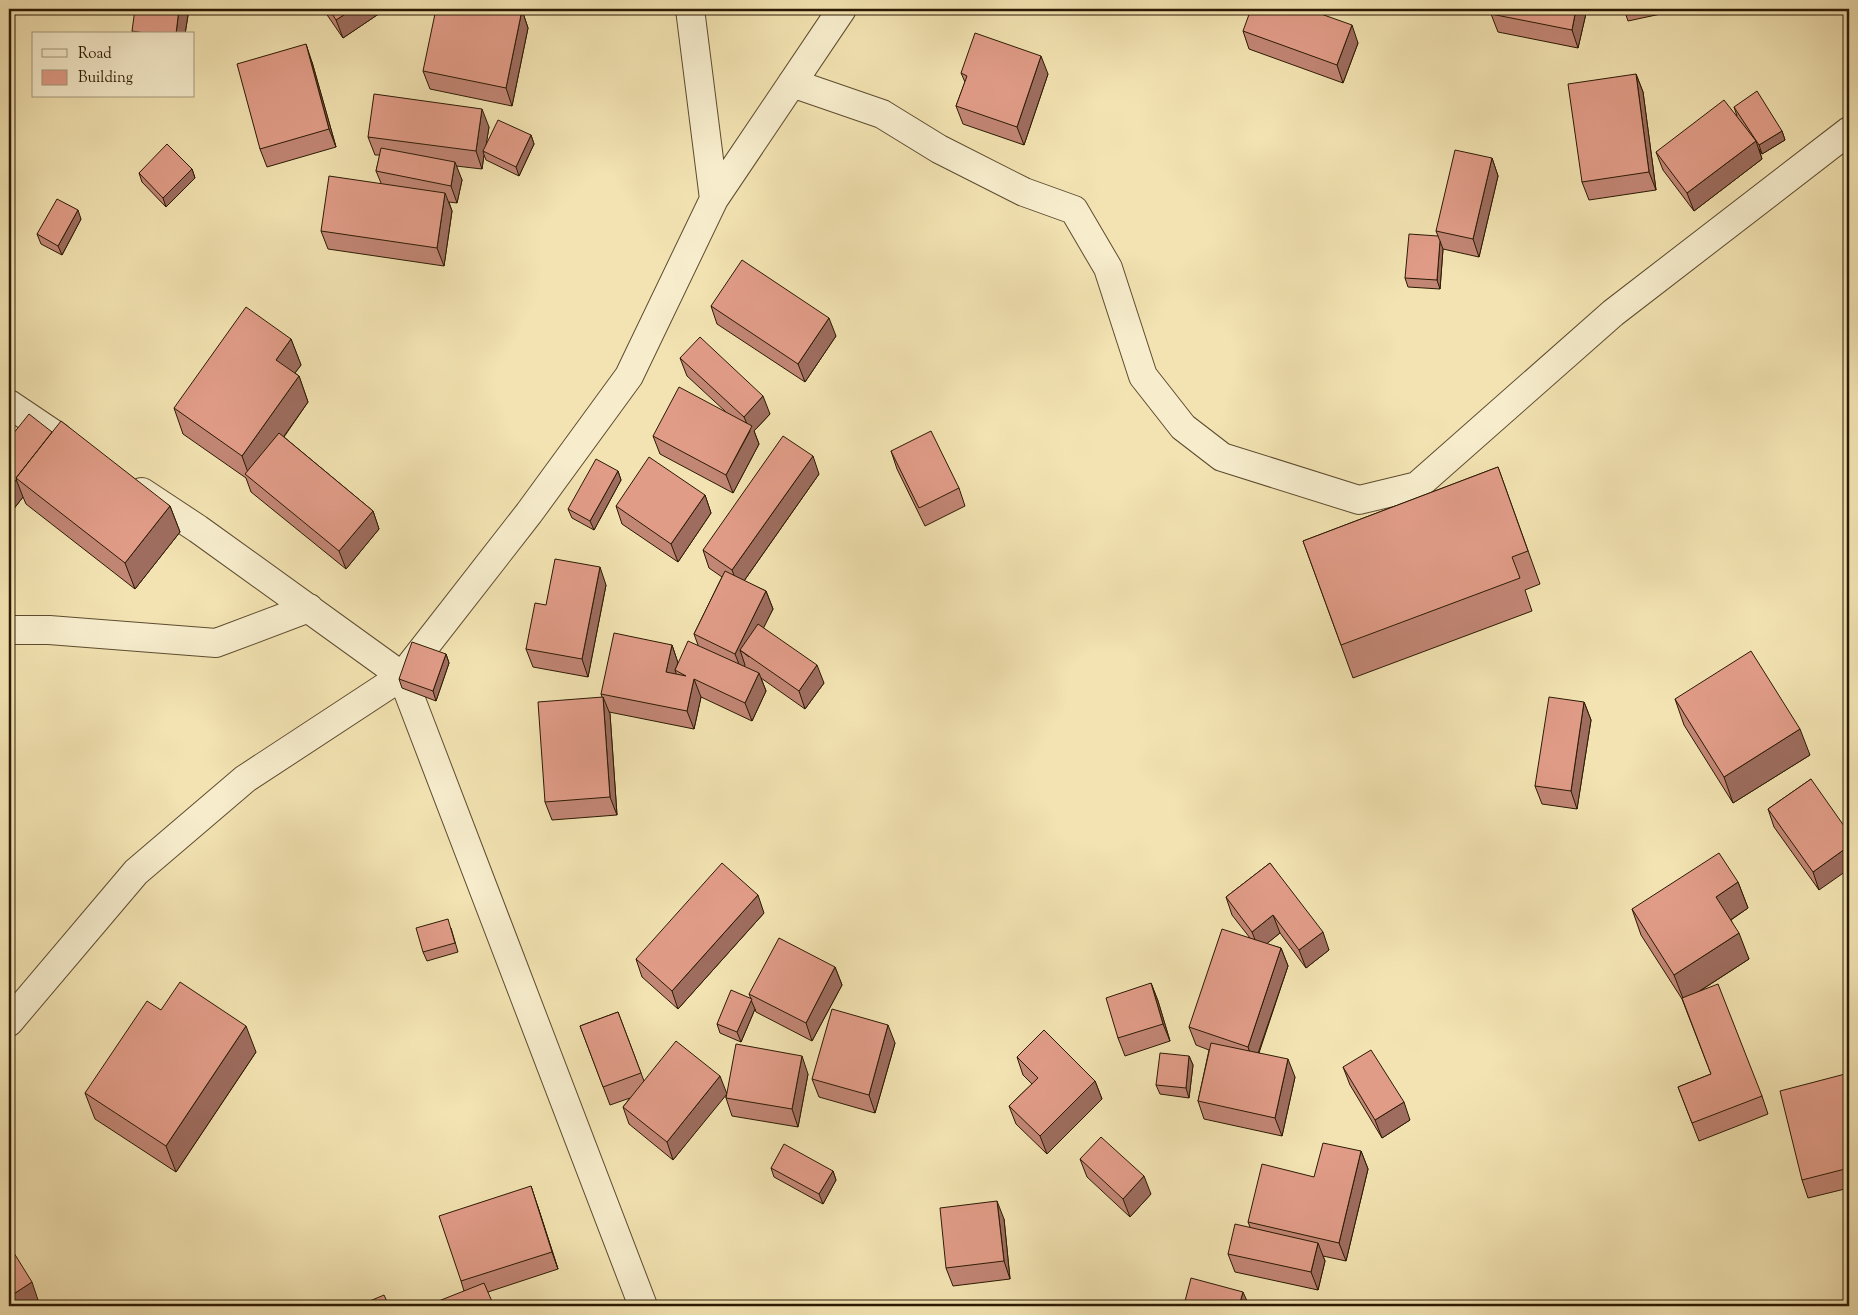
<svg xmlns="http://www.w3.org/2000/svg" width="1858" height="1315" font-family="'Sorts Mill Goudy',serif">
	<rect width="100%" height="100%" fill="#f3e3b2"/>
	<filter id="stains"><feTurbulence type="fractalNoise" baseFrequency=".004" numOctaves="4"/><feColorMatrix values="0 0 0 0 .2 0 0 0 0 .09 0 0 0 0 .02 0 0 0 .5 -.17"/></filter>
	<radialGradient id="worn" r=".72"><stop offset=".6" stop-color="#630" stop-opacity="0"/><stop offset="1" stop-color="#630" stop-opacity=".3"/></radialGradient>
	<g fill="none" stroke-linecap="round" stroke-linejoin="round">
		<!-- minor casing -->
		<g stroke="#5d4c2f" stroke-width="30">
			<path id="minor" d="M 690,9 L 714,199
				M 792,83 L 882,114 L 939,149 L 1024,192 L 1074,210 L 1108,268 L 1143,376 L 1183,427 L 1222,457 L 1359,500 L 1417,486 L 1613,313 L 1849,131
				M 9,404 L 58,437
				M 142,492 L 198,529 L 402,676 L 643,1306
				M 9,630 L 49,630 L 216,643 L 309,608
				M 9,1022 L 136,872 L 245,779 L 402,676 L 529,513 L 629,376 L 714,199 L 842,9"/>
		</g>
		<!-- minor -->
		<use href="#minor" stroke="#f7edcd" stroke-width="28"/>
	</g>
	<!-- wall -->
	<path fill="#c28675" stroke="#2b1a03" d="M 189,9 L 185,34 L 133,34 L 132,31 Z
		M 323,9 L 386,9 L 343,38 Z
		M 1492,9 L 1587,9 L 1578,48 L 1498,32 L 1491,14 Z
		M 1624,9 L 1684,9 L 1628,21 Z
		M 522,10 L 528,28 L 512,106 L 430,89 L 423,71 Z
		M 1243,31 L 1358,43 L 1343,83 L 1249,49 Z
		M 312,62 L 336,147 L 267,167 L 260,149 Z
		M 961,73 L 1048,74 L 1024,145 L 963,124 L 956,106 L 965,82 Z
		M 1636,74 L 1643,92 L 1656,190 L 1589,200 L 1582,182 Z
		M 1734,107 L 1782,131 L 1785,140 L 1762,154 L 1759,149 L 1762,159 L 1694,211 L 1663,170 L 1656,152 L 1737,116 Z
		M 489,127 L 486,144 L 531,135 L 534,144 L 519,176 L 486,160 L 484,155 L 482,169 L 456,166 L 462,180 L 457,203 L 449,202 L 452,211 L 444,266 L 328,249 L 321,231 L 381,183 L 376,171 L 380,155 L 375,155 L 368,137 Z
		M 1492,158 L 1498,176 L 1479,257 L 1443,249 L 1440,289 L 1408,287 L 1405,278 L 1438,236 L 1436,231 Z
		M 192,169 L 195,178 L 166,207 L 142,182 L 139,173 Z
		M 81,219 L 62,255 L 41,244 L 37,234 Z
		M 711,306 L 836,336 L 805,382 L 717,324 Z
		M 291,339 L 301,365 L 295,373 L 299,376 L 308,402 L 284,437 L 373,511 L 379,529 L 346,569 L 251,492 L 246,478 L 183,434 L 174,408 Z
		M 680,358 L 770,414 L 754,431 L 759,444 L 733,493 L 660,454 L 653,436 L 726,412 L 687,376 Z
		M 52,432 L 170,506 L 180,532 L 135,589 L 26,504 L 23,497 L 9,515 L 9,439 Z
		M 891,451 L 959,488 L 965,506 L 925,526 L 897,469 Z
		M 1498,467 L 1540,584 L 1525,590 L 1532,611 L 1353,678 L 1303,541 Z
		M 618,471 L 621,480 L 594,530 L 572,518 L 568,509 Z
		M 819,474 L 744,581 L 766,591 L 773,609 L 763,628 L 824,683 L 805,709 L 761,678 L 766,691 L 752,721 L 701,697 L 694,729 L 609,712 L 610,714 L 617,815 L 552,820 L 545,802 L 602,697 L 601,694 L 672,645 L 678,663 L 698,645 L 694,634 L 722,577 L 709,568 L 703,550 Z
		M 705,495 L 711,513 L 678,562 L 622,524 L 616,506 Z
		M 606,585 L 588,677 L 533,667 L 526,649 L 546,605 Z
		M 446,654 L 449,663 L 436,701 L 402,688 L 399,679 Z
		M 1675,699 L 1810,755 L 1733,803 L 1684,725 Z
		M 1584,702 L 1591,720 L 1577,809 L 1542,804 L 1535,786 Z
		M 1811,779 L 1819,890 L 1774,827 L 1768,809 Z
		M 1270,863 L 1329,950 L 1306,968 L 1280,933 L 1266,944 L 1281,948 L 1288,966 L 1259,1053 L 1295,1077 L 1282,1136 L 1204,1119 L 1198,1101 L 1209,1050 L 1196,1045 L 1189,1027 L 1250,938 L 1232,915 L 1226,897 Z
		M 1738,882 L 1748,908 L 1731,920 L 1749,959 L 1700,991 L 1762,1096 L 1768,1114 L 1699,1141 L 1678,1087 L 1711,1074 L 1682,999 L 1641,935 L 1632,909 Z
		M 764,913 L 678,1009 L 642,977 L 636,959 Z
		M 451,928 L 458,952 L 427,961 L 423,952 Z
		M 835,967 L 842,985 L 812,1041 L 756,1012 L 755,1009 L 741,1042 L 720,1033 L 717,1024 L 751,999 L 749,994 Z
		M 1151,983 L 1158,1001 L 1170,1041 L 1125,1056 L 1118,1038 Z
		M 161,1010 L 256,1052 L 176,1172 L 95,1119 L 85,1093 Z
		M 618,1012 L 644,1081 L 727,1094 L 808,1074 L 798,1127 L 732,1116 L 726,1098 L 726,1094 L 673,1160 L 629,1124 L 623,1107 L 630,1098 L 610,1105 L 580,1026 Z
		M 895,1043 L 875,1113 L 819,1097 L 812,1079 Z
		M 1189,1056 L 1193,1065 L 1189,1098 L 1160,1094 L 1156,1085 Z
		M 1017,1057 L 1095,1081 L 1102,1099 L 1047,1154 L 1016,1124 L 1009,1106 L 1032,1084 L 1023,1075 Z
		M 1343,1067 L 1410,1120 L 1382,1138 L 1350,1085 Z
		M 1849,1073 L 1849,1188 L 1808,1198 L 1802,1180 Z
		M 1361,1151 L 1368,1169 L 1346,1261 L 1323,1256 L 1325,1261 L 1318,1290 L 1235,1272 L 1228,1254 L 1250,1227 L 1248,1222 L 1314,1177 Z
		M 1080,1159 L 1151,1194 L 1130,1217 L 1087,1177 Z
		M 771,1168 L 833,1171 L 836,1180 L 823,1204 L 774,1177 Z
		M 537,1204 L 558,1269 L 488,1292 L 464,1291 L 461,1281 Z
		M 1004,1219 L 1010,1279 L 953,1286 L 946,1268 Z"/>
	<!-- shaded-wall -->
	<path fill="#9e6d5f" stroke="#2b1a03" d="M 179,9 L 189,9 L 185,34 L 176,34 Z
		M 353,9 L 386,9 L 343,38 L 336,20 Z
		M 1576,9 L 1587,9 L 1578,48 L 1572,30 Z
		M 522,10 L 528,28 L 512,106 L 506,88 Z
		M 1352,25 L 1358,43 L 1343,83 L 1337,65 Z
		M 306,44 L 312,62 L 336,147 L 329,129 Z
		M 1041,56 L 1048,74 L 1024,145 L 1017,127 Z
		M 1636,74 L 1643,92 L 1656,190 L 1649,172 Z
		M 482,109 L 489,127 L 485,152 L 483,151 L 484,155 L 482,169 L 476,151 Z
		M 1782,131 L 1785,140 L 1762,154 L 1759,145 Z
		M 531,135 L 534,144 L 519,176 L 516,167 Z
		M 1756,141 L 1762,159 L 1694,211 L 1687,193 Z
		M 1492,158 L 1498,176 L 1479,257 L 1473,239 Z
		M 455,162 L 462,180 L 457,203 L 451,186 Z
		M 192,169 L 195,178 L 166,207 L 163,198 Z
		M 445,193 L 452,211 L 444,266 L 437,248 Z
		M 78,210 L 81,219 L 62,255 L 58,246 Z
		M 1440,241 L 1443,249 L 1440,289 L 1437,280 Z
		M 829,318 L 836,336 L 805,382 L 798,364 Z
		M 291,339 L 301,365 L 285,386 L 276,360 Z
		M 299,376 L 308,402 L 253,480 L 250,478 L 242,456 Z
		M 763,396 L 770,414 L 754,431 L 759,444 L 733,493 L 726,475 L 750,431 L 744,417 Z
		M 813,456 L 819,474 L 739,588 L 732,570 Z
		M 618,471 L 621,480 L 594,530 L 590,521 Z
		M 16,479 L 23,497 L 9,515 L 9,489 Z
		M 705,495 L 711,513 L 678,562 L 671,544 Z
		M 170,506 L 180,532 L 135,589 L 125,563 Z
		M 373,511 L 379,529 L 346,569 L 339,551 Z
		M 600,567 L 606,585 L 588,677 L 582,659 Z
		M 766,591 L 773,609 L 749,657 L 740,650 L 745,665 L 742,672 L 735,654 Z
		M 672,645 L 678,663 L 675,670 L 676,673 L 672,690 L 666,672 Z
		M 446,654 L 449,663 L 436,701 L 433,691 Z
		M 817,665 L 824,683 L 805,709 L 799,691 Z
		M 759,673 L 766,691 L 752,721 L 745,703 Z
		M 694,679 L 701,697 L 694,729 L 687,711 Z
		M 603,697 L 610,714 L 617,815 L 610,797 Z
		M 1584,702 L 1591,720 L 1577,809 L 1571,791 Z
		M 1800,729 L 1810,755 L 1733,803 L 1724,777 Z
		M 1849,846 L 1849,869 L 1819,890 L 1813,872 Z
		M 1738,882 L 1748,908 L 1726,923 L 1716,897 Z
		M 758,895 L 764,913 L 678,1009 L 672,991 Z
		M 1273,915 L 1280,933 L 1259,950 L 1252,932 Z
		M 1323,932 L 1329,950 L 1306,968 L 1299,950 Z
		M 1739,933 L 1749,959 L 1684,1001 L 1674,975 Z
		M 1281,948 L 1288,966 L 1254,1065 L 1248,1047 Z
		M 835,967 L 842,985 L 812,1041 L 806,1023 Z
		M 1151,983 L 1158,1001 L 1170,1041 L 1163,1024 Z
		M 751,1000 L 755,1009 L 741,1042 L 737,1032 Z
		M 888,1025 L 895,1043 L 875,1113 L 869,1095 Z
		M 246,1026 L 256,1052 L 176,1172 L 166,1146 Z
		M 802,1056 L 808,1074 L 798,1127 L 792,1109 Z
		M 1189,1056 L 1193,1065 L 1189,1098 L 1186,1088 Z
		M 1288,1059 L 1295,1077 L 1282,1136 L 1275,1118 Z
		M 720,1076 L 727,1094 L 673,1160 L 667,1142 Z
		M 1095,1081 L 1102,1099 L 1047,1154 L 1040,1136 Z
		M 1404,1102 L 1410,1120 L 1382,1138 L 1375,1120 Z
		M 1361,1151 L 1368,1169 L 1346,1261 L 1339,1243 Z
		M 833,1171 L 836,1180 L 823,1204 L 819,1194 Z
		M 1144,1176 L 1151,1194 L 1130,1217 L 1123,1199 Z
		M 531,1186 L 537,1204 L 558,1269 L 552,1252 Z
		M 997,1201 L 1004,1219 L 1010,1279 L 1004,1261 Z
		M 1318,1243 L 1325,1261 L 1318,1290 L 1311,1272 Z
		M 32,1282 L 38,1300 L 28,1306 L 9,1306 L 9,1297 Z
		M 1243,1292 L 1247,1301 L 1245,1306 L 1239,1306 Z"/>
	<!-- building -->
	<path fill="#e19c88" stroke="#2b1a03" d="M 135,9 L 179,9 L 176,34 L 152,34 L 132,31 Z
		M 329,9 L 353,9 L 336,20 Z
		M 436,9 L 516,9 L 522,10 L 506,88 L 423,71 Z
		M 1251,9 L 1307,9 L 1352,25 L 1337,65 L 1243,31 Z
		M 1492,9 L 1576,9 L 1572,30 L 1491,14 Z
		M 975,33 L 1041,56 L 1017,127 L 956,106 L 967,76 L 961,73 Z
		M 306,44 L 329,129 L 260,149 L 237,64 Z
		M 1636,74 L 1649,172 L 1582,182 L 1568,84 Z
		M 1757,91 L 1782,131 L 1759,145 L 1734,107 Z
		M 374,94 L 482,109 L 476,151 L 368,137 Z
		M 1724,100 L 1756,141 L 1687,193 L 1656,152 Z
		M 498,120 L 531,135 L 516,167 L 483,151 Z
		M 167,144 L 192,169 L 163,198 L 139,173 Z
		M 381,148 L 455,162 L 451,186 L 376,171 Z
		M 1455,150 L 1492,158 L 1473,239 L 1436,231 Z
		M 329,176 L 445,193 L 437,248 L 321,231 Z
		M 57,199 L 78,210 L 58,246 L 37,234 Z
		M 1409,234 L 1438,236 L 1440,241 L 1437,280 L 1405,278 Z
		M 742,260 L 829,318 L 798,364 L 711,306 Z
		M 246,307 L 291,339 L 276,360 L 299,376 L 242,456 L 174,408 Z
		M 700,337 L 763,396 L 744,417 L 680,358 Z
		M 679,387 L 752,426 L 726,475 L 653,436 Z
		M 29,414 L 52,432 L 16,478 L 17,479 L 9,489 L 9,439 Z
		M 61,421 L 170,506 L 125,563 L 16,478 Z
		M 931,431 L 959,488 L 919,508 L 891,451 Z
		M 279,433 L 373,511 L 339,551 L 245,474 Z
		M 783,436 L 813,456 L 732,570 L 703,550 Z
		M 649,457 L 705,495 L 671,544 L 616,506 Z
		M 596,459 L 618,471 L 590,521 L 568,509 Z
		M 1498,467 L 1528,551 L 1512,557 L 1520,578 L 1341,645 L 1303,541 Z
		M 555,559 L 600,567 L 582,659 L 526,649 L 535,603 L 546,605 Z
		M 725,571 L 766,591 L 735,654 L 694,634 Z
		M 758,624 L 817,665 L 799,691 L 740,650 Z
		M 614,633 L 672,645 L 666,672 L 686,676 L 675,670 L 688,641 L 759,673 L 745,703 L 694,679 L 687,711 L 601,694 Z
		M 412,642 L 446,654 L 433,691 L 399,679 Z
		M 1751,651 L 1800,729 L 1724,777 L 1675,699 Z
		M 603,697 L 610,797 L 545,802 L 538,702 Z
		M 1549,697 L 1584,702 L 1571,791 L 1535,786 Z
		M 1811,779 L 1849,833 L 1849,846 L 1813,872 L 1768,809 Z
		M 1719,853 L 1738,882 L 1716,897 L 1739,933 L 1674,975 L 1632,909 Z
		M 722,863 L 758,895 L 672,991 L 636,959 Z
		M 1270,863 L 1323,932 L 1299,950 L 1273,915 L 1252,932 L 1226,897 Z
		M 448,919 L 455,943 L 423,952 L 416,928 Z
		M 1222,929 L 1281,948 L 1248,1047 L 1189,1027 Z
		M 779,938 L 835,967 L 806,1023 L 749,994 Z
		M 180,982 L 246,1026 L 166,1146 L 85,1093 L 147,1001 L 161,1010 Z
		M 1151,983 L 1163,1024 L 1118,1038 L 1106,998 Z
		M 1718,984 L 1762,1096 L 1692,1123 L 1678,1087 L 1711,1074 L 1682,998 Z
		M 731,990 L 752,999 L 737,1032 L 717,1024 Z
		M 832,1009 L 888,1025 L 869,1095 L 812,1079 Z
		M 618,1012 L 641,1073 L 603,1087 L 580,1026 Z
		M 1044,1030 L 1095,1081 L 1040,1136 L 1009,1106 L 1038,1078 L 1017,1057 Z
		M 676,1041 L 720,1076 L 667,1142 L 623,1107 Z
		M 1211,1043 L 1288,1059 L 1275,1118 L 1198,1101 Z
		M 736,1044 L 802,1056 L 792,1109 L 726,1098 Z
		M 1371,1050 L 1404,1102 L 1375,1120 L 1343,1067 Z
		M 1160,1053 L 1189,1056 L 1186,1088 L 1156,1085 Z
		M 1849,1073 L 1849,1168 L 1802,1180 L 1780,1091 Z
		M 1101,1137 L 1144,1176 L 1123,1199 L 1080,1159 Z
		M 1323,1143 L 1361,1151 L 1339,1243 L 1248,1222 L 1262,1164 L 1314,1177 Z
		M 784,1144 L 833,1171 L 819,1194 L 771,1168 Z
		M 531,1186 L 552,1252 L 461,1281 L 439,1216 Z
		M 997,1201 L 1004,1261 L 946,1268 L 940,1208 Z
		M 1235,1224 L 1318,1243 L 1311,1272 L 1228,1254 Z
		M 14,1253 L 32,1282 L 9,1297 L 9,1257 Z
		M 1191,1278 L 1243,1292 L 1239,1306 L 1190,1306 L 1184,1305 Z
		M 484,1283 L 494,1306 L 426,1306 Z
		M 384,1295 L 389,1306 L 358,1306 Z
		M 343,1304 L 343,1306 L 329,1306 Z"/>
	<!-- margin -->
	<rect width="1858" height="1315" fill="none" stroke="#f3e3b2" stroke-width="30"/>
	<rect x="10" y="10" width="1838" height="1295" fill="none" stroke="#2b1a03" stroke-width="2.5"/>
	<rect x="15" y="15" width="1828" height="1285" fill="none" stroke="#2b1a03"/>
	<!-- legend -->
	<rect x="32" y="32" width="162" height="65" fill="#f7edcd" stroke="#a5997c"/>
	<rect x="42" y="49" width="25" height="8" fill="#f7edcd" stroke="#a5997c"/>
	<text x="78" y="58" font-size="15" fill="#2b1a03">Road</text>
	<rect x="42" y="70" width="25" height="15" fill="#e19c88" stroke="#a5997c"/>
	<text x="78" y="82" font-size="15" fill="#2b1a03">Building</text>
	<rect width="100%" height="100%" filter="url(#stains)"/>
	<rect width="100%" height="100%" fill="url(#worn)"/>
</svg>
